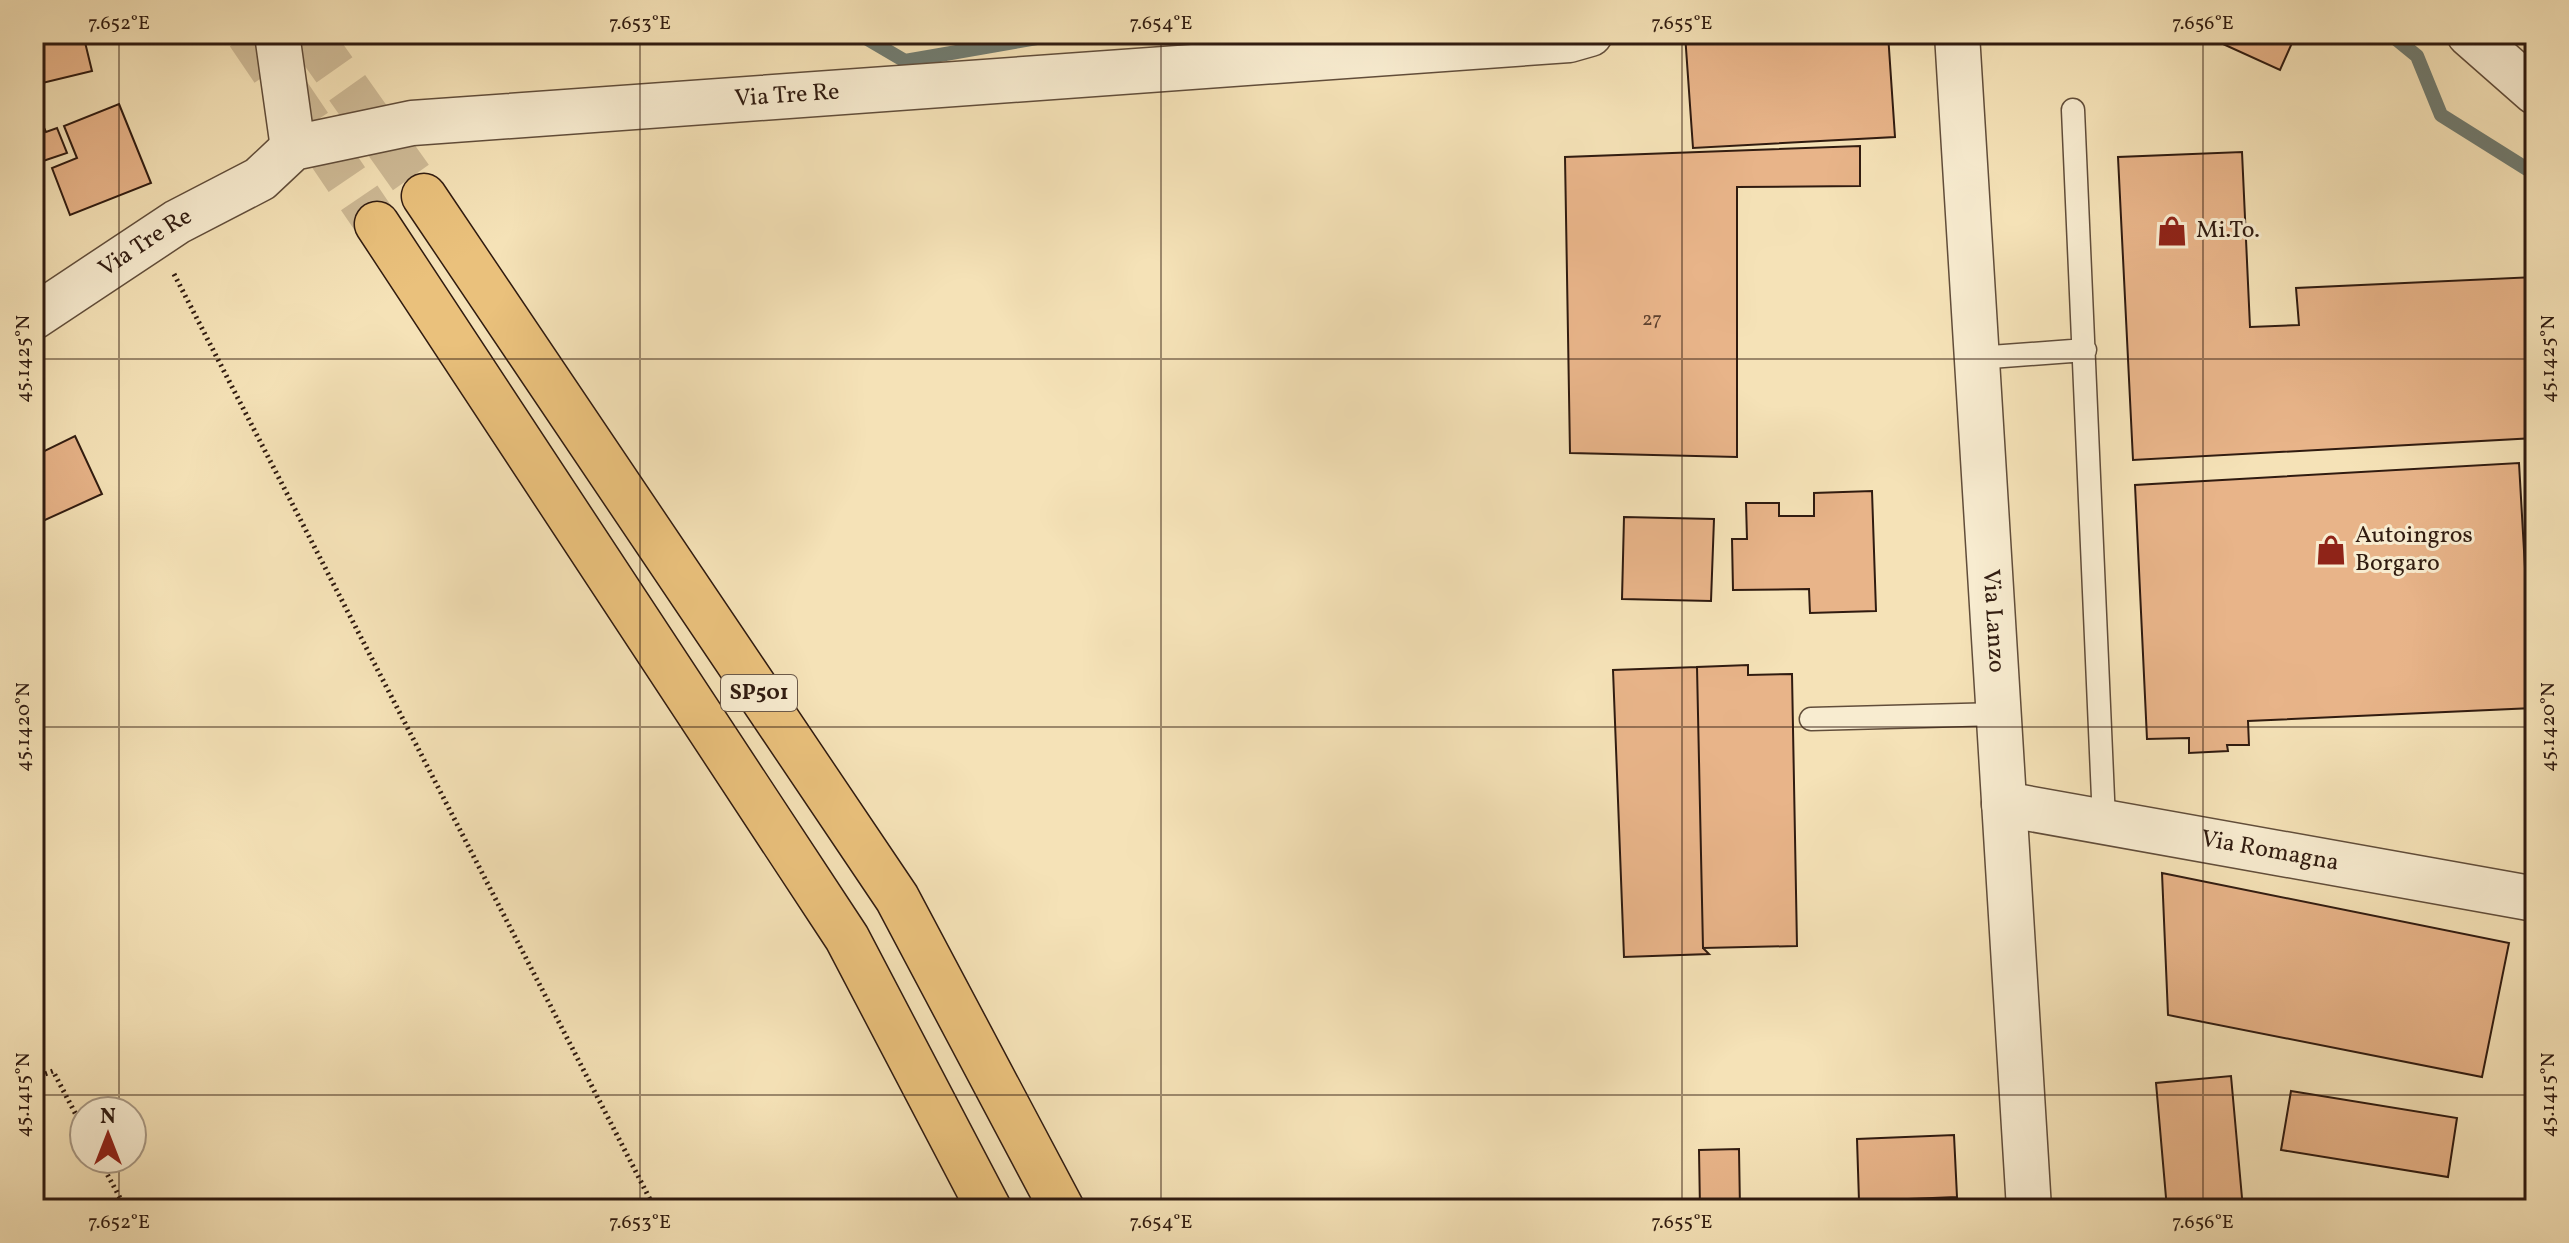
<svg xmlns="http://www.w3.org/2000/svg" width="2569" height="1243" font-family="Vollkorn,serif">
	<rect width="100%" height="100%" fill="#f5e2b7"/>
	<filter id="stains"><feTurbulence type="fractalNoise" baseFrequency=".0025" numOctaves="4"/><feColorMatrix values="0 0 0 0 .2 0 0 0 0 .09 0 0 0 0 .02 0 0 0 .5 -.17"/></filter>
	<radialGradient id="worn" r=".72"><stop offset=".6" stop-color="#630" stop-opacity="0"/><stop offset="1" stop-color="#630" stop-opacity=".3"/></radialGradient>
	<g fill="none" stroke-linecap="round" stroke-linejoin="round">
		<!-- stream -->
		<path stroke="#717c71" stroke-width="14" d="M 859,34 L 905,61 L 1060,34
			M 2390,34 L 2417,56 L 2441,115 L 2535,174"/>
	</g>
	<!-- building -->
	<path fill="#e8b489" stroke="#301b10" stroke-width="2" d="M 34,34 L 83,34 L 92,71 L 34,85 Z
		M 1685,34 L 1888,34 L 1895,137 L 1693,148 Z
		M 2201,34 L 2296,34 L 2280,70 Z
		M 119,104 L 151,183 L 70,215 L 52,168 L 77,158 L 64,126 Z
		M 34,107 L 46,132 L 57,128 L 67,153 L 34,164 Z
		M 1860,146 L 1860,186 L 1737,187 L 1737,457 L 1570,453 L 1565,157 Z
		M 2242,152 L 2250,327 L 2299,325 L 2296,288 L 2535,277 L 2535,438 L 2133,460 L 2118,157 Z
		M 75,436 L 102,494 L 34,525 L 34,456 Z
		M 2519,463 L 2533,708 L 2248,721 L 2249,745 L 2227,745 L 2228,751 L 2189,753 L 2189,738 L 2147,739 L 2135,485 Z
		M 1872,491 L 1876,611 L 1810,613 L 1809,589 L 1733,590 L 1732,539 L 1747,539 L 1746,503 L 1779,503 L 1779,516 L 1814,516 L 1814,493 Z
		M 1624,517 L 1714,519 L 1711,601 L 1622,599 Z
		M 1748,665 L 1748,675 L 1792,674 L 1797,946 L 1703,948 L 1697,667 Z
		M 1697,667 L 1703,948 L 1709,954 L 1624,957 L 1613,670 Z
		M 2162,873 L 2509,943 L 2482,1077 L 2168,1015 Z
		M 2231,1076 L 2243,1209 L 2167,1209 L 2156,1083 Z
		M 2291,1091 L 2457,1118 L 2448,1177 L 2281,1150 Z
		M 1954,1135 L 1957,1197 L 1859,1201 L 1857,1139 Z
		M 1739,1149 L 1740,1209 L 1700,1209 L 1699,1150 Z"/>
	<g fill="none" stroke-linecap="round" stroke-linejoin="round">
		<!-- trunk-tunnel -->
		<path stroke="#ceba96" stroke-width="44" stroke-dasharray="44 22" stroke-linecap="butt" d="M 248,34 L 377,224
			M 309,34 L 424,196"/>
		<!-- service casing -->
		<g stroke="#614d3a" stroke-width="25">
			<path id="service" d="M 2073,110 L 2104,821
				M 1977,358 L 2085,350
				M 1811,719 L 1999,714"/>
		</g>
		<!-- minor casing -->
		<g stroke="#614d3a" stroke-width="47">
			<g id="minor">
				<path d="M 277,34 L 293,148"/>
				<path d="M 2469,34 L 2535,92"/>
				<path id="s1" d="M 34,317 L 177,222 L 260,179 L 293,148 L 412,123 L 1569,40 L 1590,34"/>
				<path id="s2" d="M 2004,804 L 2535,899"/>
			</g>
		</g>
		<!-- tertiary casing -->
		<g stroke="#614d3a" stroke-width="47">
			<g id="tertiary">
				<path id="s3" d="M 1957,34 L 2029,1209"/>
			</g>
		</g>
		<!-- trunk casing -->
		<g stroke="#301b10" stroke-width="47">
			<path id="trunk" d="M 424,196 L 897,898 L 1062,1209
				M 377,224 L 847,938 L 989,1209"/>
		</g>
		<!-- path -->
		<path stroke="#301b10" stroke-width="5" stroke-dasharray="2 4" stroke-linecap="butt" d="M 174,274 L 655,1209
			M 34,1078 L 53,1071 L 84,1130
			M 99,1159 L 126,1209"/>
		<!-- service -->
		<use href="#service" stroke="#f8ecd0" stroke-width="22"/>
		<!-- minor -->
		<use href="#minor" stroke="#f8ecd0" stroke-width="44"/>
		<!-- tertiary -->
		<use href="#tertiary" stroke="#f8ecd0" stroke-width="44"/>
		<!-- trunk -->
		<use href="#trunk" stroke="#eac17c" stroke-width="44"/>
	</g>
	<!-- ticks -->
	<path fill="none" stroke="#301b10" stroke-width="2" stroke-opacity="0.45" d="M 119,34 L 119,1111M 640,34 L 640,1209M 1161,34 L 1161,1209M 1682,34 L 1682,1209M 2203,34 L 2203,1209M 34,359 L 2535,359M 34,727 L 2535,727M 34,1095 L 2535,1095M 119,1159 L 119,1209"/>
	<!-- icons -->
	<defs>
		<g id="shop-bare" transform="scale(2.4)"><path d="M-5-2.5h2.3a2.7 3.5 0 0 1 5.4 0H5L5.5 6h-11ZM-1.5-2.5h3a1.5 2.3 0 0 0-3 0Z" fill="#8f2418" stroke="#f8ecd0" stroke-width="2.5" paint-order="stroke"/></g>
	</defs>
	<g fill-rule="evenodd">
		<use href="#shop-bare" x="2172" y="231"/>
		<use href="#shop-bare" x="2331" y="550"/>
	</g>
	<g text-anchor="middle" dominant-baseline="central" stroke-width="6" stroke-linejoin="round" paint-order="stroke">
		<!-- number labels -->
		<g font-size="20" fill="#5e412e">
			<text x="1652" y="320">27</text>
		</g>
		<!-- shield labels -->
		<rect fill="#f8ecd0" stroke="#6c5a4a" stroke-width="2" x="721" y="675" width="76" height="36" rx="6"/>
		<g font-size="22" font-weight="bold" fill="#301b10">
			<text x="759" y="693">SP501</text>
		</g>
		<!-- street labels -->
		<g font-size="24" fill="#301b10" stroke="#f8ecd0">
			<text stroke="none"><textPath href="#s1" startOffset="808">Via Tre Re</textPath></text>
			<text stroke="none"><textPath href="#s1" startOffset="134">Via Tre Re</textPath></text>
			<text stroke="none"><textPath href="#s3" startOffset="588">Via Lanzo</textPath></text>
			<text stroke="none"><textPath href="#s2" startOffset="270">Via Romagna</textPath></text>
		</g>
		<!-- poi labels -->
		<g font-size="24" fill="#301b10" stroke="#f8ecd0" text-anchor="start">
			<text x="2196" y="231">Mi.To.</text>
			<text x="2355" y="536">Autoingros<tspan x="2355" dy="28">Borgaro</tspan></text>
		</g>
	</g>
	<!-- margin -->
	<rect width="2569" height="1243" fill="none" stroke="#f5e2b7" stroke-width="88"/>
	<!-- north arrow -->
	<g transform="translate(108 1135)"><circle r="38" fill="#f8ecd0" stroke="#a89883" stroke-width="2"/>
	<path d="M0-6L14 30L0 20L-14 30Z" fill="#8f2418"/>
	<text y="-12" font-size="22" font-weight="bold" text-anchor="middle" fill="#301b10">N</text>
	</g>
	<rect x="44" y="44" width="2481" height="1155" fill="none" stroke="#301b10" stroke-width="3"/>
	<g font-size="20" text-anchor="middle" fill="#301b10">
		<text x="119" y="29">7.652°E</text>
		<text x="640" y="29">7.653°E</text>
		<text x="1161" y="29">7.654°E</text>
		<text x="1682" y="29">7.655°E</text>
		<text x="2203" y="29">7.656°E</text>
		<text transform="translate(22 359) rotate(-90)" y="7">45.1425°N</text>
		<text transform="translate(2547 359) rotate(-90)" y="7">45.1425°N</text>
		<text transform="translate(22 727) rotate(-90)" y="7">45.1420°N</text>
		<text transform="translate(2547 727) rotate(-90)" y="7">45.1420°N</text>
		<text transform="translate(22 1095) rotate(-90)" y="7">45.1415°N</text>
		<text transform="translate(2547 1095) rotate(-90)" y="7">45.1415°N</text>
		<text x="119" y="1228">7.652°E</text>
		<text x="640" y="1228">7.653°E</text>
		<text x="1161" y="1228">7.654°E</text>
		<text x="1682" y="1228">7.655°E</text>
		<text x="2203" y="1228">7.656°E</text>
	</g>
	<rect width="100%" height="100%" filter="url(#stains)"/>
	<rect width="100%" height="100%" fill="url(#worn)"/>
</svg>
